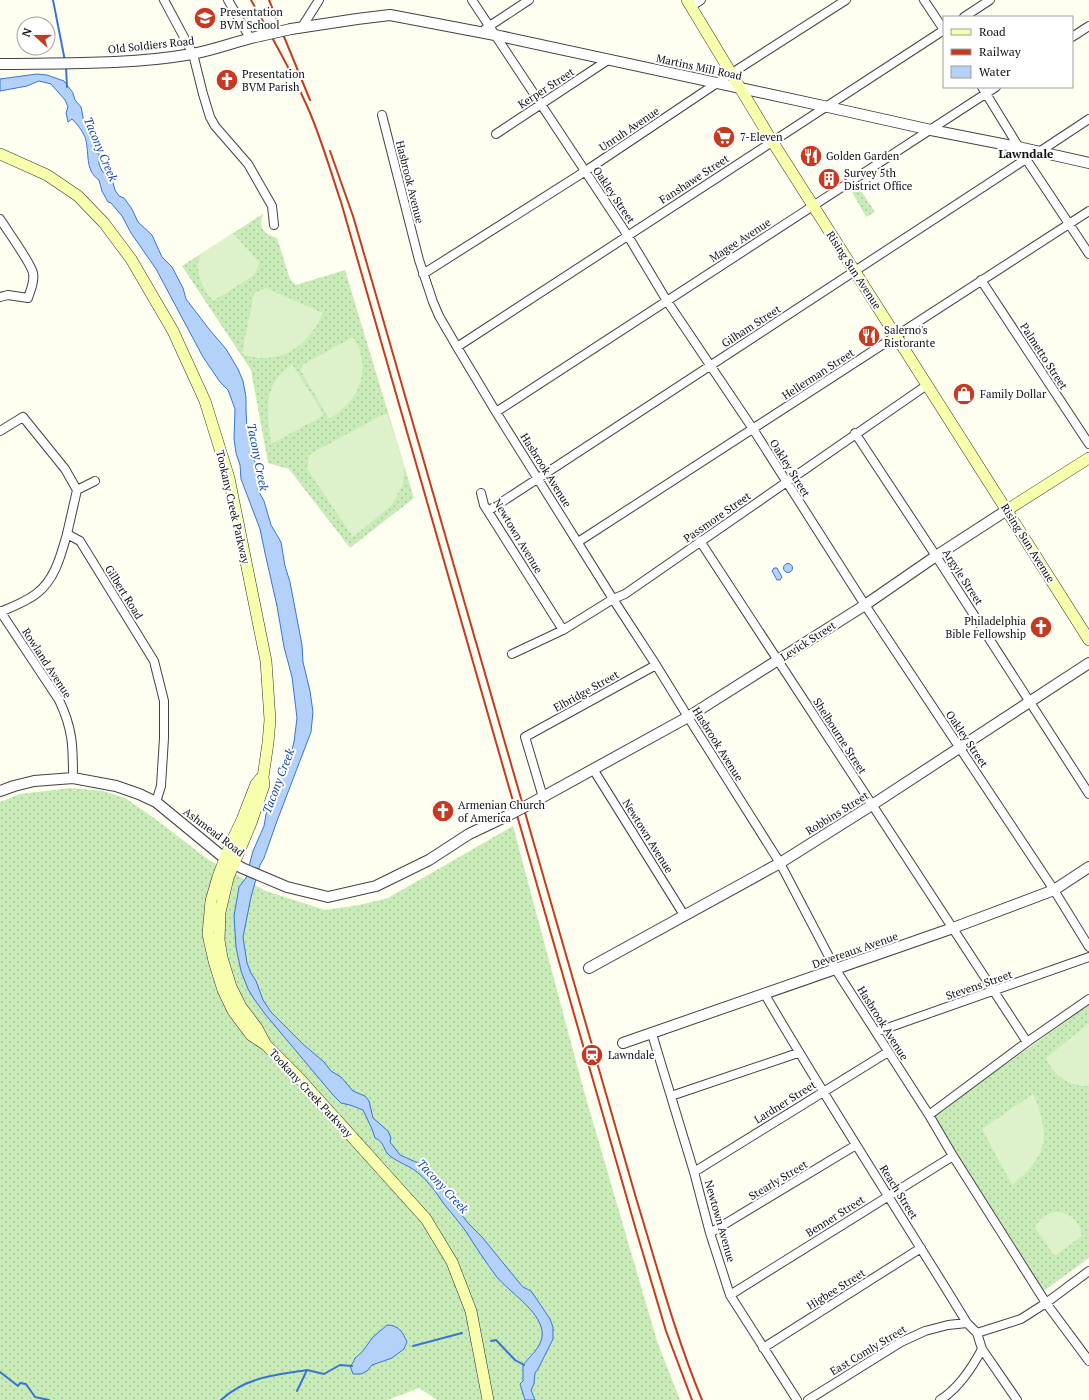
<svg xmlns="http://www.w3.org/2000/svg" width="1089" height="1400" font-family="'PT Serif',serif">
	<defs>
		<pattern id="grass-dots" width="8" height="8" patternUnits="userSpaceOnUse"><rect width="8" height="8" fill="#c9ebb8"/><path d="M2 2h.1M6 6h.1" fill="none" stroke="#abc89d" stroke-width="1.8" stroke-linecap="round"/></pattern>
	</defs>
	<rect width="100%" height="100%" fill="#fffff1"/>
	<!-- grass -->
	<path fill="url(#grass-dots)" d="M 858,186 L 875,212 L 866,217 L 851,190 Z
		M 263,214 C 263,217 261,219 261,223 C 262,233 269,235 277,238 L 290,279 L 296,285 L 345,270 L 414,498 L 350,548 L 289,469 L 268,463 L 251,370 L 182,266 Z
		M 71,788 L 103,791 L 125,798 L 154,818 L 209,860 L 266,891 L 325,910 L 359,905 L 388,898 L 513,826 L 584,1091 L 657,1341 L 680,1400 L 437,1400 L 419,1388 L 388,1400 L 0,1400 L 0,802 L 20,794 Z
		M 1089,1005 L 1089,1258 L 1044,1291 L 933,1116 Z"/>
	<!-- pitch -->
	<path fill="#ddf2cb" d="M 233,233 L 259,262 L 258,268 L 253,276 L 213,301 C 205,292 198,279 198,266 C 198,262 200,258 201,254 Z
		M 266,288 L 323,313 C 309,347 278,367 242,354 L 254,293 Z
		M 353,337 C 373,369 360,400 329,419 L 301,371 L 302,365 Z
		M 292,364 L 323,413 L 321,417 L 271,444 C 268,410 261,388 292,364 Z
		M 384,414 L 388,415 L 404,466 L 403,484 L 392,505 L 353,537 L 307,469 L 310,454 Z
		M 1089,1023 L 1089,1086 C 1069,1087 1054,1076 1046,1058 Z
		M 1033,1094 C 1051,1136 1048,1156 1012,1185 L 982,1129 Z
		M 1057,1212 C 1071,1213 1080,1222 1082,1236 L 1056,1255 L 1053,1254 L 1035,1227 C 1040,1218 1047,1213 1057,1212 Z"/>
	<!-- water -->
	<path fill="#b3d1f9" stroke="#3775d3" d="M 37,74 L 47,75 L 64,81 L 73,93 L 75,100 L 81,107 L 84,122 L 92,131 L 99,152 L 99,164 L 102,171 L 112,179 L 115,190 L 119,196 L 124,198 L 132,209 L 138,222 L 152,235 L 162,257 L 172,267 L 183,288 L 186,299 L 209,329 L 226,349 L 238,369 L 243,381 L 246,397 L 246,410 L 247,431 L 255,462 L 258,478 L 258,490 L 264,501 L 271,525 L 281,542 L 285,566 L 290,582 L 302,645 L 303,662 L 310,691 L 313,712 L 311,732 L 277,821 L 264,858 L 260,865 L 251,897 L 243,937 L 247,963 L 251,973 L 256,981 L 263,1000 L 271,1012 L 304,1045 L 324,1062 L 331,1071 L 341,1077 L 353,1091 L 365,1096 L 369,1101 L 373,1118 L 388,1131 L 391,1138 L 390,1142 L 400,1155 L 425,1166 L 434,1174 L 439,1185 L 468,1223 L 482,1237 L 517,1280 L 523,1287 L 531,1291 L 538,1301 L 550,1319 L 553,1327 L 553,1339 L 538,1369 L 535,1373 L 534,1384 L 531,1390 L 535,1400 L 525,1400 L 520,1384 L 523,1381 L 523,1365 C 531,1355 544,1345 542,1331 C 539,1310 509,1292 496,1276 C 486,1262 476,1248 467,1233 C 460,1223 452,1214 444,1204 C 437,1194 429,1182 419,1174 C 411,1166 399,1163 390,1156 C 383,1151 385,1142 375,1138 L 372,1129 L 363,1110 L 350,1105 L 341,1103 L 333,1095 L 265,1014 L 254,999 L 248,989 L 241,971 L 236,947 L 234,916 L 239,887 L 246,878 L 253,851 L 264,826 L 267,809 L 291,753 L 294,742 L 297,718 L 292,677 L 284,647 L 277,606 L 265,553 L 260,529 L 241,479 L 240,465 L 236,453 L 234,439 L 235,409 L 228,390 L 220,382 L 203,357 L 156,269 L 131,233 L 122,216 L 111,203 L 108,202 L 102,191 L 99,180 C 84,170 90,152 85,137 C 82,130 77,124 72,119 L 68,122 L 66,113 L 68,107 L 65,100 L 51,84 L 39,81 L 27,86 L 0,91 L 0,79 Z
		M783.5 568a4.5 4.5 0 1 1 9 0a4.5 4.5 0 1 1-9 0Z
		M 774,568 L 777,568 L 782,577 L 780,580 L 777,580 L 772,571 Z
		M 387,1325 C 398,1325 403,1332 407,1342 L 404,1349 L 392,1358 L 372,1365 L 367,1371 L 361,1374 L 353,1374 L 350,1366 L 353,1363 L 355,1358 L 362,1352 L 373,1337 Z"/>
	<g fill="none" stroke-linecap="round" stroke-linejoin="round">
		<!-- stream -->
		<path stroke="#3775d3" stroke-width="2" d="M 53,0 L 65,61
			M 66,67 L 67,87
			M 491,1341 L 496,1340 L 515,1360 L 524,1365
			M 413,1346 L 462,1333
			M 0,1372 L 18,1386 L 20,1383 L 26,1384 L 35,1397 L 49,1400
			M 297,1391 L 307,1370 L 324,1374 L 340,1365 L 352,1366
			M 221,1400 C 246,1377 275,1375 307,1370"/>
		<!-- minor casing -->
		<g stroke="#424242" stroke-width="10">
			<path id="minor" d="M 164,0 L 193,54 L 203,94 L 210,117 L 215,126 L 248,164 L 272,206 L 274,225
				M 228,0 L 250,38
				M 472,0 L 628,236 L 667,301 L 753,429 L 865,605 L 1054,890 L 1089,947
				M 924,0 L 944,30
				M 691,7 L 701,0
				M 964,17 L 990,0
				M 302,27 L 319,0
				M 485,29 L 529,0
				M 1072,37 L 1089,26
				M 982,87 L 1026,159 L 1089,254
				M 382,115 L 419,260 L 433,302 L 439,316 L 457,347 L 496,412 L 613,599 L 656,665 L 688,717 L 780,863 L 836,970 L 929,1115 L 953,1156 L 1046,1303 L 1089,1361
				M 496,134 L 608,60
				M 1039,152 L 1089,119
				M 0,219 C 7,230 31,263 33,273 C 35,282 30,291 28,298 L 8,295 L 0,297
				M 423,274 L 584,172 L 732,73 L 846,0
				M 981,280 L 1089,444
				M 457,347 L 944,30
				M 496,412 L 996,87
				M 0,431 L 23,417 L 65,469 L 77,490 L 67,534 L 80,541 L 154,661 L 164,701 L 164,738 L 161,786 L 156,802
				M 855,433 L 936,556 L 1089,794
				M 77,490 L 95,481
				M 481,493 L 484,505 L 563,630
				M 488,511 L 1026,159
				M 700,541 L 1027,1042
				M 578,542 L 1089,211
				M 0,611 L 59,700 C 73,729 73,747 73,778
				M 0,612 C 10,608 28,600 36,594 C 55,580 61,555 67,534
				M 512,654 L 563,630 L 613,599 L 625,594 L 927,385
				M 593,769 L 684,915
				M 543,797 L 525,737 L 656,665
				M 764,993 C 829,1105 900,1213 967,1323 L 977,1333 L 982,1349 L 1017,1400
				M 876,1032 L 1089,957
				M 652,1034 L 694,1172 L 710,1233 L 730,1295 L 797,1400
				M 671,1096 L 798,1053
				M 929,1115 L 1027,1042 L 1089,999
				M 694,1172 L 888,1052
				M 710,1233 L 856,1145
				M 730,1295 L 953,1156
				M 977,1333 L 1021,1319 L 1046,1303 L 1089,1271
				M 763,1348 L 921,1248
				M 808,1400 L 901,1342 L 925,1331 L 948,1325 L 967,1323
				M 940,1400 C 959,1388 972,1368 982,1349"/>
		</g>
		<!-- tertiary casing -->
		<g stroke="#424242" stroke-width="12">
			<path id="tertiary" d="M 291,29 L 357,19 L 390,15 L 495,35 L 828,107 L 931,130 L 1018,147 L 1089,163
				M 0,64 C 63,63 130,65 192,54 C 215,50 237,41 260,36
				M 0,791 L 14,786 L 34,781 L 73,778 L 116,786 L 139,794 L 156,802 L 223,857 L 242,868 L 287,887 L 328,897 L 376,886 L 429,860 L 469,834 L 507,816
				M 530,804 L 688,717 L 865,605 L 936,556 L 1007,510
				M 589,968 L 780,863 L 872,805 L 1089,663
				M 623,1043 L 953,928 L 1054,890 L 1089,867"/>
		</g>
		<!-- secondary casing -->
		<g stroke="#313131" stroke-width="12">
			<path id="secondary" d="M 687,0 L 772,141 L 1089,640
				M 0,154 L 47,175 L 78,196 L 104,223 L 131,259 L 173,331 L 205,401 L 229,478 L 266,661 L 270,720 L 268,743 L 263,777 L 264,785 L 251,823 L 228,878 L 220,912 L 219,940 L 222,958 L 231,987 L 241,1007 L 257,1028 L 266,1045
				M 1007,510 L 1089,458
				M 261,778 L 256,784 L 242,820 L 230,845 L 218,877 L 211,901 L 208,934 L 214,961 L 223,990 L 233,1011 L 251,1035 L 266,1045 L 299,1078 L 426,1219 L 452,1262 L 471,1311 L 488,1400"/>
		</g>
		<!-- minor -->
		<use href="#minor" stroke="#fff" stroke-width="8"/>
		<!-- tertiary -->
		<use href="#tertiary" stroke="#fff" stroke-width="10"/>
		<!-- secondary -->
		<use href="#secondary" stroke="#f7ffac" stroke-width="11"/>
		<!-- rail -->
		<path stroke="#c53a21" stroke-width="2" d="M 251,0 C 271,35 291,70 307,106 C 321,137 330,170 341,202 L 636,1230 L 666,1331 L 692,1400
			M 269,0 L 310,100
			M 330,151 L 353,216 L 376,295 L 636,1198 C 657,1266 675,1335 702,1400"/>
		<!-- tertiary-bridge casing -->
		<g stroke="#424242" stroke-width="12" stroke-linecap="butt">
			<path id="tertiary-bridge" d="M 260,36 L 291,29
				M 507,816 L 530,804"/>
		</g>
		<!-- tertiary-bridge -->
		<use href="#tertiary-bridge" stroke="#fff" stroke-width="10"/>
	</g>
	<!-- icons -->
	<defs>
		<g id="school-disc" transform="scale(1.15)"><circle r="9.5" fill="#c53a21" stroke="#fff"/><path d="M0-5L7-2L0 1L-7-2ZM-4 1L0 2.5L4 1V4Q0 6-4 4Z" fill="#fff"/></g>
		<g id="church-disc" transform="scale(1.15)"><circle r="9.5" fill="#c53a21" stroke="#fff"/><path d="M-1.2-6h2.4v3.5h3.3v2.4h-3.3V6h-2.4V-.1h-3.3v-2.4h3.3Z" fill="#fff"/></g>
		<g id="supermarket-disc" transform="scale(1.15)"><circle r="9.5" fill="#c53a21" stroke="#fff"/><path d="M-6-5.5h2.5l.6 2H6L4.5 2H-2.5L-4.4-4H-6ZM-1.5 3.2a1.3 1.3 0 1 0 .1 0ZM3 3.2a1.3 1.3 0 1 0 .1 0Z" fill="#fff"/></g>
		<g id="restaurant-disc" transform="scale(1.15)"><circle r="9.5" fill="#c53a21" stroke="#fff"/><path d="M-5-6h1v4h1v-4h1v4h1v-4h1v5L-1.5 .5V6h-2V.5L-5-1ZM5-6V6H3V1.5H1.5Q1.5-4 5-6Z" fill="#fff"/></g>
		<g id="building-disc" transform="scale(1.15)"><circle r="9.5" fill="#c53a21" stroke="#fff"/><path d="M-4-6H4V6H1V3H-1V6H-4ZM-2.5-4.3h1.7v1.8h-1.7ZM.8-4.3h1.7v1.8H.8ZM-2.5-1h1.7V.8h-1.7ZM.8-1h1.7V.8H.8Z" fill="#fff"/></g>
		<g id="shop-disc" transform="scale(1.15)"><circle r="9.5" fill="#c53a21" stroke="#fff"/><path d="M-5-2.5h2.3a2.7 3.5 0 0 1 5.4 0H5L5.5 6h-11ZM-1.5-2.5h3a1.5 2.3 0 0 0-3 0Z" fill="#fff"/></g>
		<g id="station-disc" transform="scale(1.15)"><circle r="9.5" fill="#c53a21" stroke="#fff"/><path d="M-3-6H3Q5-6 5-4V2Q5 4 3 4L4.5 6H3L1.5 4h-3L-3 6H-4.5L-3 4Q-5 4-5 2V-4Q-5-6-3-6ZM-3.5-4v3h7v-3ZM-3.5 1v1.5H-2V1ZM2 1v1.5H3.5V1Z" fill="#fff"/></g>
	</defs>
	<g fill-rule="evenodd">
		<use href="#school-disc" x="205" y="18"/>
		<use href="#church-disc" x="227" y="80"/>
		<use href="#supermarket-disc" x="724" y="137"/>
		<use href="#restaurant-disc" x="811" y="156"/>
		<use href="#building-disc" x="829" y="179"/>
		<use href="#restaurant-disc" x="869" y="336"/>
		<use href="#shop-disc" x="964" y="394"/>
		<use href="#church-disc" x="1041" y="627"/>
		<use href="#church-disc" x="443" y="811"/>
		<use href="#station-disc" x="592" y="1055"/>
	</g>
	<g text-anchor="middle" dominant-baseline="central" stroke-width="4" stroke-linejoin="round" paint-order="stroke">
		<!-- poi labels -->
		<g font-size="11" fill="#0f0f0f" stroke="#fff" text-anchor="start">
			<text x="220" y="12">Presentation<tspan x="220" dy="13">BVM School</tspan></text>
			<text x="242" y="74">Presentation<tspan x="242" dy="13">BVM Parish</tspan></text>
			<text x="740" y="137">7-Eleven</text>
			<text x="826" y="156">Golden Garden</text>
			<text x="844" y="173">Survey 5th<tspan x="844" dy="13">District Office</tspan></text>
			<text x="884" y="330">Salerno's<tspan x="884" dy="13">Ristorante</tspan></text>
			<text x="980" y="394">Family Dollar</text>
			<text x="1026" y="621" text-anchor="end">Philadelphia<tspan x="1026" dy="13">Bible Fellowship</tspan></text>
			<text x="458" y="805">Armenian Church<tspan x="458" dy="13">of America</tspan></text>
			<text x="608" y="1055">Lawndale</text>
		</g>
		<!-- street labels -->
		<g font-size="11" fill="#0f0f0f" stroke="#fff">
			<text transform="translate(151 45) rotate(-6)">Old Soldiers Road</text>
			<text transform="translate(699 67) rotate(12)">Martins Mill Road</text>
			<text transform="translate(546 88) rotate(-33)">Kerper Street</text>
			<text transform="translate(629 129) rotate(-34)">Unruh Avenue</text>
			<text transform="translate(694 179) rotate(-33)">Fanshawe Street</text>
			<text transform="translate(410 182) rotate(76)">Hasbrook Avenue</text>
			<text transform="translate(614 195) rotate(56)">Oakley Street</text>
			<text transform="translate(740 240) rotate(-33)">Magee Avenue</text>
			<text transform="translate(854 270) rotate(57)">Rising Sun Avenue</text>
			<text transform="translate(751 326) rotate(-33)">Gilham Street</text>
			<text transform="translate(1044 356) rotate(57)">Palmetto Street</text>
			<text transform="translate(818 374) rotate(-33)">Hellerman Street</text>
			<text transform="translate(790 468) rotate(58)">Oakley Street</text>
			<text transform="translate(546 470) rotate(58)">Hasbrook Avenue</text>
			<text transform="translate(233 507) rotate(77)">Tookany Creek Parkway</text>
			<text transform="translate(717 517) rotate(-35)">Passmore Street</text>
			<text transform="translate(518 536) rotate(59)">Newtown Avenue</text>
			<text transform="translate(1028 543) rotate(58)">Rising Sun Avenue</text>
			<text transform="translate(963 577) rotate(57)">Argyle Street</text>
			<text transform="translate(124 592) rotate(58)">Gilbert Road</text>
			<text transform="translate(808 641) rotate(-33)">Levick Street</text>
			<text transform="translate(47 663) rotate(57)">Rowland Avenue</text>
			<text transform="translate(586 691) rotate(-29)">Elbridge Street</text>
			<text transform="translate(840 736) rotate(57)">Shelbourne Street</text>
			<text transform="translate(967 739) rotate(56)">Oakley Street</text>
			<text transform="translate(718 744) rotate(58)">Hasbrook Avenue</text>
			<text transform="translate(837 813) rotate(-32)">Robbins Street</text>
			<text transform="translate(214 832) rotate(37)">Ashmead Road</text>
			<text transform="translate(648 836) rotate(58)">Newtown Avenue</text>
			<text transform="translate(855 950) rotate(-19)">Devereaux Avenue</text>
			<text transform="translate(979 985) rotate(-19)">Stevens Street</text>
			<text transform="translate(883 1023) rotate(58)">Hasbrook Avenue</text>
			<text transform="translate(311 1093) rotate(47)">Tookany Creek Parkway</text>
			<text transform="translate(785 1102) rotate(-32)">Lardner Street</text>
			<text transform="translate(778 1180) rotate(-31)">Stearly Street</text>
			<text transform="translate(899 1192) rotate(58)">Reach Street</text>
			<text transform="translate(835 1216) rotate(-32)">Benner Street</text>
			<text transform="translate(720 1221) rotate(74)">Newtown Avenue</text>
			<text transform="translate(836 1289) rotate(-32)">Higbee Street</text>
			<text transform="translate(868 1350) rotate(-31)">East Comly Street</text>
		</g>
		<!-- water labels -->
		<g font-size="12" font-style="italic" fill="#1248a7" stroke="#fff">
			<text transform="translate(101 149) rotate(67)">Tacony Creek</text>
			<text transform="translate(258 457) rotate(79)">Tacony Creek</text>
			<text transform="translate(278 781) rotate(-69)">Tacony Creek</text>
			<text transform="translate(443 1186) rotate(47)">Tacony Creek</text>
		</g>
		<!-- neighbourhood labels -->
		<g font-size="12" font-weight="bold" fill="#0f0f0f" stroke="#fff">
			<text x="1026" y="153">Lawndale</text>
		</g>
	</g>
	<!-- legend -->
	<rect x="943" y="16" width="130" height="72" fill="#ffffff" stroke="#9f9f9f"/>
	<rect x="951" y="29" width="20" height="6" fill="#f7ffac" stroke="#9f9f9f"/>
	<text x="979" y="36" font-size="12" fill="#0f0f0f">Road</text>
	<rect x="951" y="49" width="20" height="6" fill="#c53a21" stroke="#9f9f9f"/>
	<text x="979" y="56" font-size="12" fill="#0f0f0f">Railway</text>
	<rect x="951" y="66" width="20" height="12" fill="#b3d1f9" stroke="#9f9f9f"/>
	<text x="979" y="76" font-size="12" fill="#0f0f0f">Water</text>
	<!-- north arrow -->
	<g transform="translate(36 36) rotate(291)"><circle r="19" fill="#ffffff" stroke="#9f9f9f"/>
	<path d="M0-3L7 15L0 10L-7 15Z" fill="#c53a21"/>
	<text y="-6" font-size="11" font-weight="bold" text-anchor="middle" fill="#0f0f0f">N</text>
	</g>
</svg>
